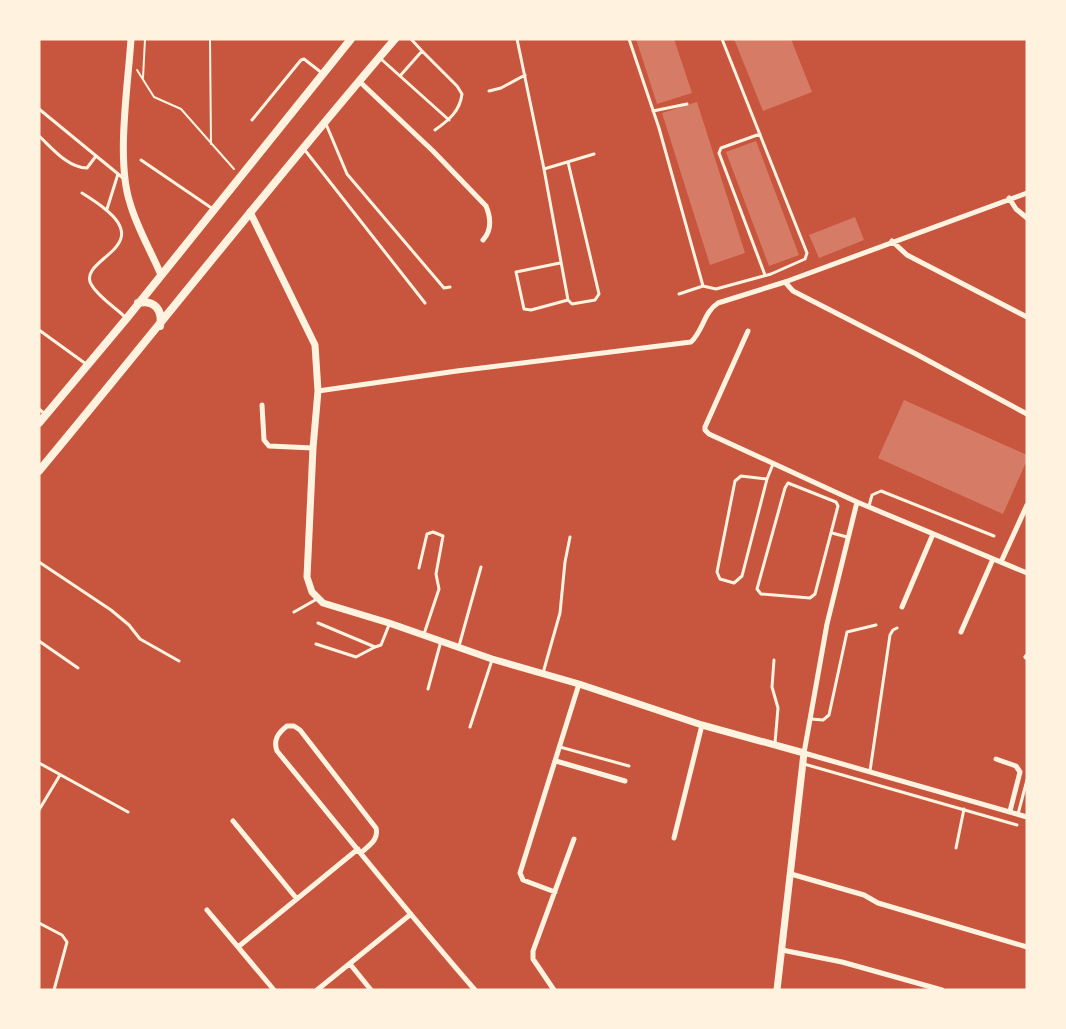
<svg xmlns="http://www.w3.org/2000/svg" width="1066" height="1029" font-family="Bitter,serif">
	<rect width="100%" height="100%" fill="#c8553d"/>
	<!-- building -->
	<path fill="#d67c66" d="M 636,39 L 674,39 L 692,93 L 657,104 Z
		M 734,39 L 791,39 L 812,92 L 763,111 Z
		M 697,102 L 745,253 L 710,265 L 662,113 Z
		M 756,141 L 799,255 L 769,266 L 726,152 Z
		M 855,217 L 864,240 L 819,258 L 809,235 Z
		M 904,400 L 1027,455 L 1027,460 L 1003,514 L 878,458 Z"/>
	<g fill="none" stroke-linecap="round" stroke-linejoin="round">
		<!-- path -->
		<path stroke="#fff3e0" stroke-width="2" d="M 210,39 L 211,144
			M 137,70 L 154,97 L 181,109 L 234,169
			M 143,78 L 145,39"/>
		<!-- service -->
		<path stroke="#fff3e0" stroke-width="3" d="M 517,39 L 544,169 L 568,300
			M 629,39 L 659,128 L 703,286
			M 422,51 L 457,86 L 462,94 C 460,111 449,120 435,130
			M 381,59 L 400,76 L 422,51 L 411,39
			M 400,76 L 449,120
			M 489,91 L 501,88 L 525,75
			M 39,109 L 123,178
			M 653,111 L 687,104
			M 252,120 L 301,60 L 304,59 L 322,73
			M 326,124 L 347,174 L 444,288 L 450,287
			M 760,134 L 721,148 L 719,153 L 765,275
			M 39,136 C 52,148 68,168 87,168 L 96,156
			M 304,149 L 425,303
			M 141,160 L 213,209
			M 544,169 L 594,154
			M 82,193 C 90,198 98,203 105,209 C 154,248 78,259 91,284 C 98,297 115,307 125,317
			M 107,209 L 118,174
			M 560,263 L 516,272 L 524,309 L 531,310 L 568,300 L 572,304 L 595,300 L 599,294 L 568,162
			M 679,294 L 703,286 L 716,289 L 771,274 L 805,259 L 807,253 L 722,39
			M 39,330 L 86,364
			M 39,409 L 45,414
			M 767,479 L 741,476 L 735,481 L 717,572 L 720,579 L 734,583 L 742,576 L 767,479 L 773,464
			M 788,483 L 836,502 L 838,506 L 815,594 L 810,598 L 761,594 L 757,589 L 785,488 Z
			M 869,506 L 872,495 L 881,491 L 994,536
			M 832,533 L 847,537
			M 39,562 L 111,610 L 129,625 L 140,639 L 179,661
			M 419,568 L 427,534 L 433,532 L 443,536 L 436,574 L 439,589 L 424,634
			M 294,612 L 317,599
			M 318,623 L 375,647 L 381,645 L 389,625
			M 39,641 L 78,668
			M 316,644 L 356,657 L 375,647
			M 459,646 L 481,567
			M 774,660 L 772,687 L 778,708 L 775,743
			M 543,673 L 560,613 L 565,562 L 570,537
			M 428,689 L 441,641
			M 811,719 L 823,720 L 829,715 L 847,632 L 876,625
			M 470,727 L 492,660
			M 560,747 L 629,766
			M 39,763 L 128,812
			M 804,764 L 1017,825
			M 870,771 L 890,635 L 893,630 L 897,628
			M 39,810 L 60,775
			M 1018,814 L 1027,780
			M 956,848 L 964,809
			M 39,923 L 62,935 L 67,942 L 54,990"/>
		<!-- minor -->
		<path stroke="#fff3e0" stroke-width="5" d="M 359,81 L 433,151 L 486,206 C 491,218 492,230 483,240
			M 1009,198 L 1016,209 L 1027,218
			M 892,241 L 907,255 L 1027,317
			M 785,282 L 793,291 L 916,354 L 1027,414
			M 748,331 L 705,427 L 705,430 L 709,434 L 857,502 L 1027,573
			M 318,391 L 457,371 L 691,342 C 703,331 704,312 718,303 L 785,282 L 1027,193
			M 262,405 L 264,440 L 269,446 L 313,448
			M 857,502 L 827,624 L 804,753 L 1027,817
			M 1001,562 L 1027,505
			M 902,607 L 933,534
			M 961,632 L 993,559
			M 1026,657 L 1027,656
			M 996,759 L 1016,766 L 1020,772 L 1010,811
			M 556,761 L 625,781
			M 233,821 L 297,899
			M 674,838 L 702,725
			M 361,853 C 369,845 379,840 376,828 L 300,730 L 294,726 L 287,726 C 278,733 273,740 277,751 C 343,831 407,912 475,990
			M 791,874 L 864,895 L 878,903 L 1027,947
			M 555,892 L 523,880 L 520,873 L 579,684
			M 207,910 L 274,990
			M 238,947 L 358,849
			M 782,950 L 842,962 L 942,990
			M 350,964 L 371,990
			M 317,990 L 411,914
			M 554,990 L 533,959 L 533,951 L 574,839"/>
		<!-- tertiary -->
		<path stroke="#fff3e0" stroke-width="7" d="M 131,39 C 128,86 116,160 130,203 C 137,228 151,251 161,275
			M 250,212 L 315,345 L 318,391 L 313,448 L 307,577 L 312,592 L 323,603 L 389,623 L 492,659 L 579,684 L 702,725 L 804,753 L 777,990"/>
		<!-- secondary -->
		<path stroke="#fff3e0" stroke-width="8" d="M 138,303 C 155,299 163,311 160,326
			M 39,423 L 127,318 L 351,39
			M 39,471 C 158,328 273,181 395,39"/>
	</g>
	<!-- border -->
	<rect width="1066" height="1029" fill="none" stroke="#fff3e0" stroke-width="81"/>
</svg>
